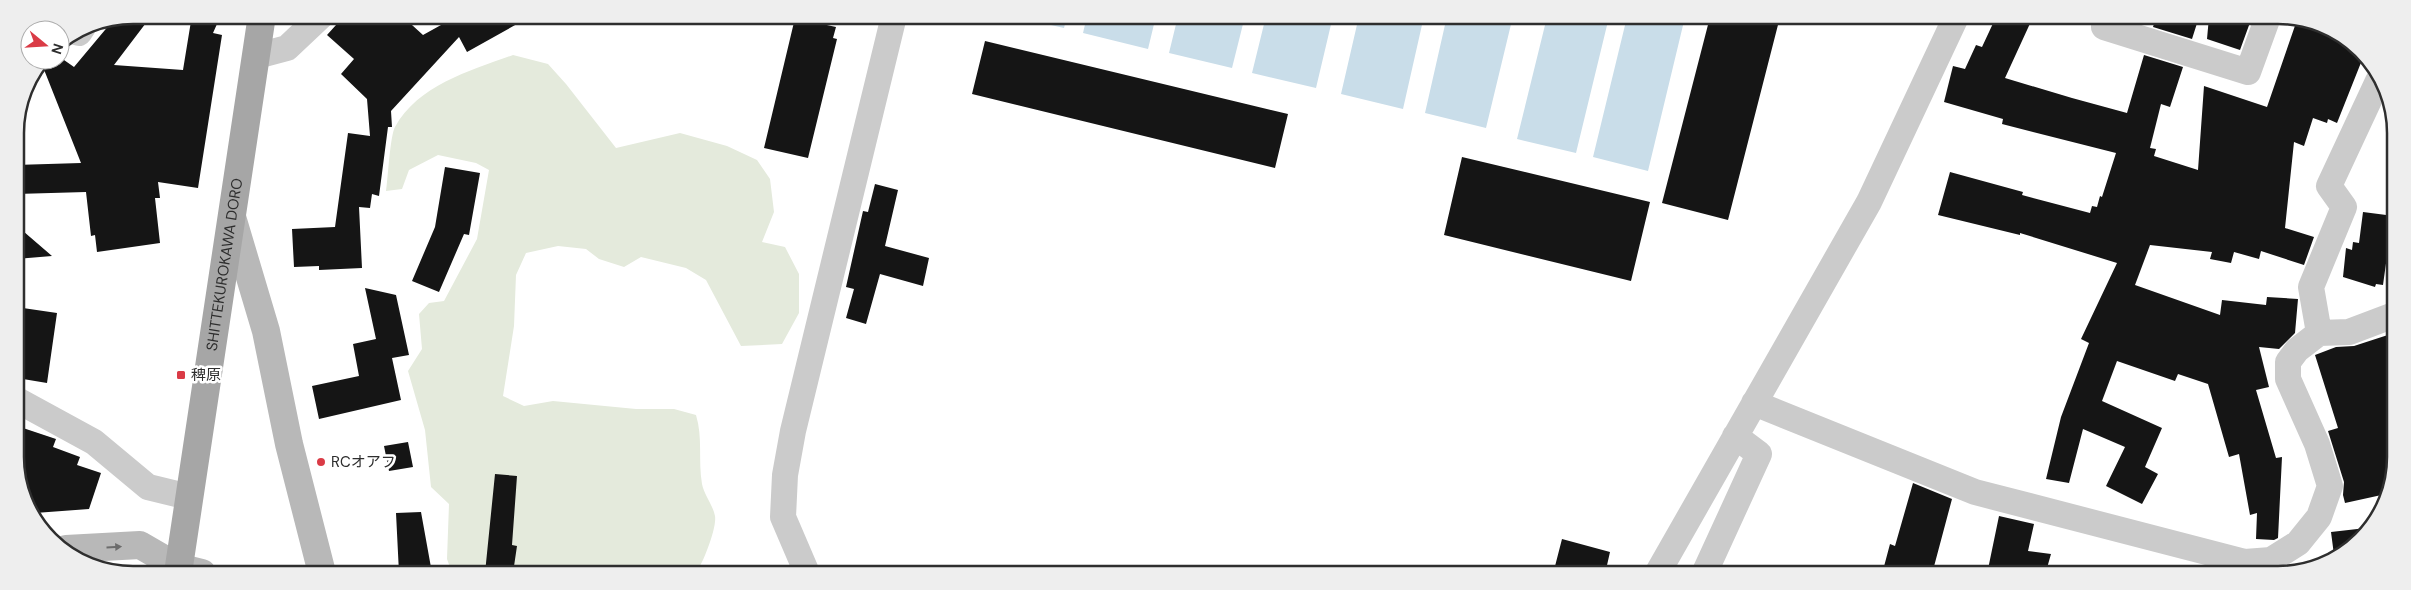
<svg xmlns="http://www.w3.org/2000/svg" width="2411" height="590" font-family="'DM Sans','Noto Sans JP',sans-serif">
	<rect width="100%" height="100%" fill="#fff"/>
	<!-- green -->
	<path fill="#e4eadc" d="M 513,55 L 548,64 L 566,84 L 616,148 L 680,133 L 727,146 L 757,160 L 770,179 L 774,212 L 762,242 L 785,247 L 799,274 L 799,313 L 782,344 L 741,346 L 706,280 L 686,268 L 641,257 L 624,267 L 599,259 L 586,249 L 558,246 L 526,253 L 516,275 L 514,326 L 503,396 L 524,406 L 553,401 L 636,409 L 674,409 L 696,415 C 703,438 698,460 702,484 C 704,495 713,505 715,516 C 717,528 703,563 696,573 L 452,573 L 447,559 L 449,504 L 431,487 L 425,430 L 408,371 L 422,349 L 419,314 L 429,303 L 444,301 L 477,239 L 489,170 L 476,163 L 438,155 L 409,170 L 402,189 L 386,191 C 388,178 390,136 395,127 C 418,85 472,70 513,55 Z"/>
	<!-- water -->
	<path fill="#c9dde9" d="M 1012,16 L 1067,16 L 1064,28 Z
		M 1087,16 L 1156,16 L 1148,49 L 1083,33 Z
		M 1178,16 L 1245,16 L 1232,68 L 1169,53 Z
		M 1266,16 L 1333,16 L 1316,88 L 1252,73 Z
		M 1359,16 L 1424,16 L 1403,109 L 1341,94 Z
		M 1447,16 L 1513,16 L 1486,128 L 1425,113 Z
		M 1547,17 L 1609,17 L 1576,153 L 1517,139 Z
		M 1627,17 L 1685,17 L 1648,171 L 1593,157 Z"/>
	<!-- building -->
	<path fill="#151515" d="M 132,15 L 152,15 L 114,65 L 183,70 L 192,15 L 221,15 L 213,33 L 222,35 L 198,188 L 158,182 L 160,198 L 155,198 L 160,243 L 97,252 L 95,235 L 91,236 L 86,192 L 16,194 L 15,165 L 81,163 L 41,62 L 42,60 L 64,60 L 74,67 L 115,18 Z
		M 345,15 L 401,15 L 423,35 L 450,20 L 447,15 L 533,15 L 467,52 L 459,37 L 391,111 L 392,127 L 388,127 L 379,196 L 372,194 L 370,208 L 359,207 L 362,268 L 319,270 L 319,266 L 294,267 L 292,229 L 335,227 L 348,133 L 370,136 L 367,99 L 341,74 L 354,59 L 327,35 Z
		M 1710,17 L 1780,17 L 1728,220 L 1662,203 Z
		M 1996,17 L 2033,17 L 2005,78 L 2072,98 L 2127,113 L 2144,55 L 2183,67 L 2170,107 L 2161,104 L 2150,148 L 2156,149 L 2154,156 L 2198,170 L 2204,86 L 2267,107 L 2298,17 L 2302,17 L 2362,50 L 2364,55 L 2337,123 L 2328,119 L 2327,123 L 2313,118 L 2304,146 L 2294,142 L 2285,228 L 2314,237 L 2304,265 L 2261,251 L 2259,259 L 2234,252 L 2231,263 L 2210,259 L 2212,252 L 2150,245 L 2135,285 L 2220,315 L 2222,300 L 2266,305 L 2267,297 L 2298,299 L 2295,333 L 2279,349 L 2259,347 L 2269,387 L 2256,390 L 2276,458 L 2282,457 L 2278,538 L 2274,540 L 2256,539 L 2257,513 L 2250,515 L 2239,454 L 2229,457 L 2208,384 L 2178,374 L 2175,381 L 2117,361 L 2102,401 L 2162,428 L 2145,467 L 2158,474 L 2142,504 L 2106,486 L 2125,447 L 2083,429 L 2069,483 L 2046,479 L 2061,417 L 2089,343 L 2081,339 L 2117,263 L 2020,233 L 2020,235 L 1938,215 L 1950,172 L 2023,192 L 2022,195 L 2090,213 L 2092,206 L 2097,207 L 2100,196 L 2102,197 L 2116,153 L 2002,124 L 2003,119 L 1944,102 L 1953,66 L 1965,69 L 1976,45 L 1982,47 Z
		M 2156,17 L 2199,17 L 2192,39 L 2153,27 Z
		M 2209,17 L 2252,17 L 2240,50 L 2207,39 Z
		M 795,18 L 836,27 L 833,38 L 837,39 L 808,158 L 764,148 Z
		M 985,41 L 1288,114 L 1275,168 L 972,94 Z
		M 1462,157 L 1650,202 L 1631,281 L 1444,235 Z
		M 445,167 L 480,173 L 469,235 L 464,234 L 439,292 L 412,281 L 435,227 Z
		M 875,184 L 898,190 L 885,246 L 929,258 L 923,286 L 880,274 L 866,324 L 846,318 L 854,289 L 846,287 L 863,211 L 868,212 Z
		M 2363,212 L 2394,216 L 2394,250 L 2388,249 L 2383,285 L 2376,284 L 2375,287 L 2343,277 L 2346,248 L 2352,250 L 2353,242 L 2359,243 Z
		M 16,225 L 52,256 L 16,259 Z
		M 365,288 L 396,295 L 409,355 L 392,358 L 401,400 L 319,419 L 312,386 L 359,376 L 353,344 L 376,339 Z
		M 16,307 L 57,313 L 47,383 L 17,378 Z
		M 2394,333 L 2394,444 L 2388,446 L 2394,481 L 2386,494 L 2345,503 L 2343,495 L 2344,482 L 2328,431 L 2338,428 L 2315,355 L 2336,347 L 2354,346 Z
		M 17,426 L 56,439 L 53,447 L 80,457 L 77,465 L 101,473 L 89,509 L 35,513 L 17,481 Z
		M 408,442 L 413,467 L 389,471 L 384,446 Z
		M 495,474 L 517,476 L 512,545 L 517,546 L 513,573 L 485,573 Z
		M 1913,483 L 1952,499 L 1932,574 L 1882,574 L 1890,544 L 1895,546 Z
		M 421,512 L 432,573 L 399,573 L 396,513 Z
		M 1999,516 L 2034,524 L 2028,551 L 2051,554 L 2045,575 L 1987,574 Z
		M 2366,528 L 2356,546 L 2334,555 L 2331,532 Z
		M 1562,539 L 1610,552 L 1605,574 L 1553,574 Z"/>
	<g fill="none" stroke-linecap="round" stroke-linejoin="round">
		<!-- street -->
		<path stroke="#cbcbcb" stroke-width="26" d="M 2108,17 L 2104,27 L 2248,72 L 2268,17
			M 75,32 L 79,33 L 83,27
			M 257,56 L 287,48 L 322,15
			M 2319,333 L 2349,332 L 2394,315
			M 17,400 L 94,442 L 148,487 L 189,497
			M 1754,403 L 1975,492 L 2245,562 L 2271,560 L 2298,543 L 2319,517 L 2330,486 L 2317,444 L 2288,379 L 2288,362 L 2297,350 L 2319,333 L 2311,287 L 2344,207 L 2329,186 L 2378,81
			M 807,573 L 783,517 L 785,475 L 793,431 L 894,16
			M 1657,574 L 1869,202 L 1956,17
			M 1704,574 L 1759,454 L 1735,436"/>
		<!-- secondary -->
		<path stroke="#b8b8b8" stroke-width="28" d="M 232,217 L 266,331 L 289,444 L 322,573
			M 66,549 L 140,545 L 178,567 L 202,573"/>
		<!-- primary -->
		<path stroke="#a6a6a6" stroke-width="28" id="s1" d="M 178,573 L 262,15"/>
	</g>
	<!-- one-way arrows -->
	<defs><path id="oneway-solid" d="M-6-.8H1V-3.2L6.5 0L1 3.2V.8H-6Z" transform="scale(1.25)"/></defs>
	<use fill="#6c6c6c" href="#oneway-solid" transform="translate(114 547) rotate(-3)"/>
	<!-- markers -->
	<g fill="#da3b46" stroke="#fff" stroke-width="2">
		<rect x="176" y="370" width="10" height="10" rx="2.5"/>
		<circle cx="321" cy="462" r="5"/>
	</g>
	<g text-anchor="middle" dominant-baseline="central" stroke-width="5" stroke-linejoin="round" paint-order="stroke">
		<!-- street labels -->
		<g font-size="15" fill="#2e2e2e" stroke="#fff">
			<text stroke="none"><textPath href="#s1" startOffset="312">SHITTEKUROKAWA DORO</textPath></text>
		</g>
		<!-- poi labels -->
		<g font-size="15" fill="#2e2e2e" stroke="#fff" text-anchor="start">
			<text x="191" y="375">稗原</text>
			<text x="331" y="462">RCオアフ</text>
		</g>
	</g>
	<!-- crop -->
	<path d="M0 0H2411V590H0ZM133 24H2278A109 109 0 0 1 2387 133V457A109 109 0 0 1 2278 566H133A109 109 0 0 1 24 457V133A109 109 0 0 1 133 24Z" fill="#eee" fill-rule="evenodd"/>
	<path fill="none" stroke="#2e2e2e" stroke-width="2.5" d="M133 24H2278A109 109 0 0 1 2387 133V457A109 109 0 0 1 2278 566H133A109 109 0 0 1 24 457V133A109 109 0 0 1 133 24Z"/>
	<!-- north arrow -->
	<g transform="translate(45 45) rotate(108)"><circle r="24" fill="#ffffff" stroke="#ababab"/>
	<path d="M0-4L9 19L0 12L-9 19Z" fill="#da3b46"/>
	<text y="-8" font-size="14" font-weight="bold" text-anchor="middle" fill="#2e2e2e">N</text>
	</g>
</svg>
